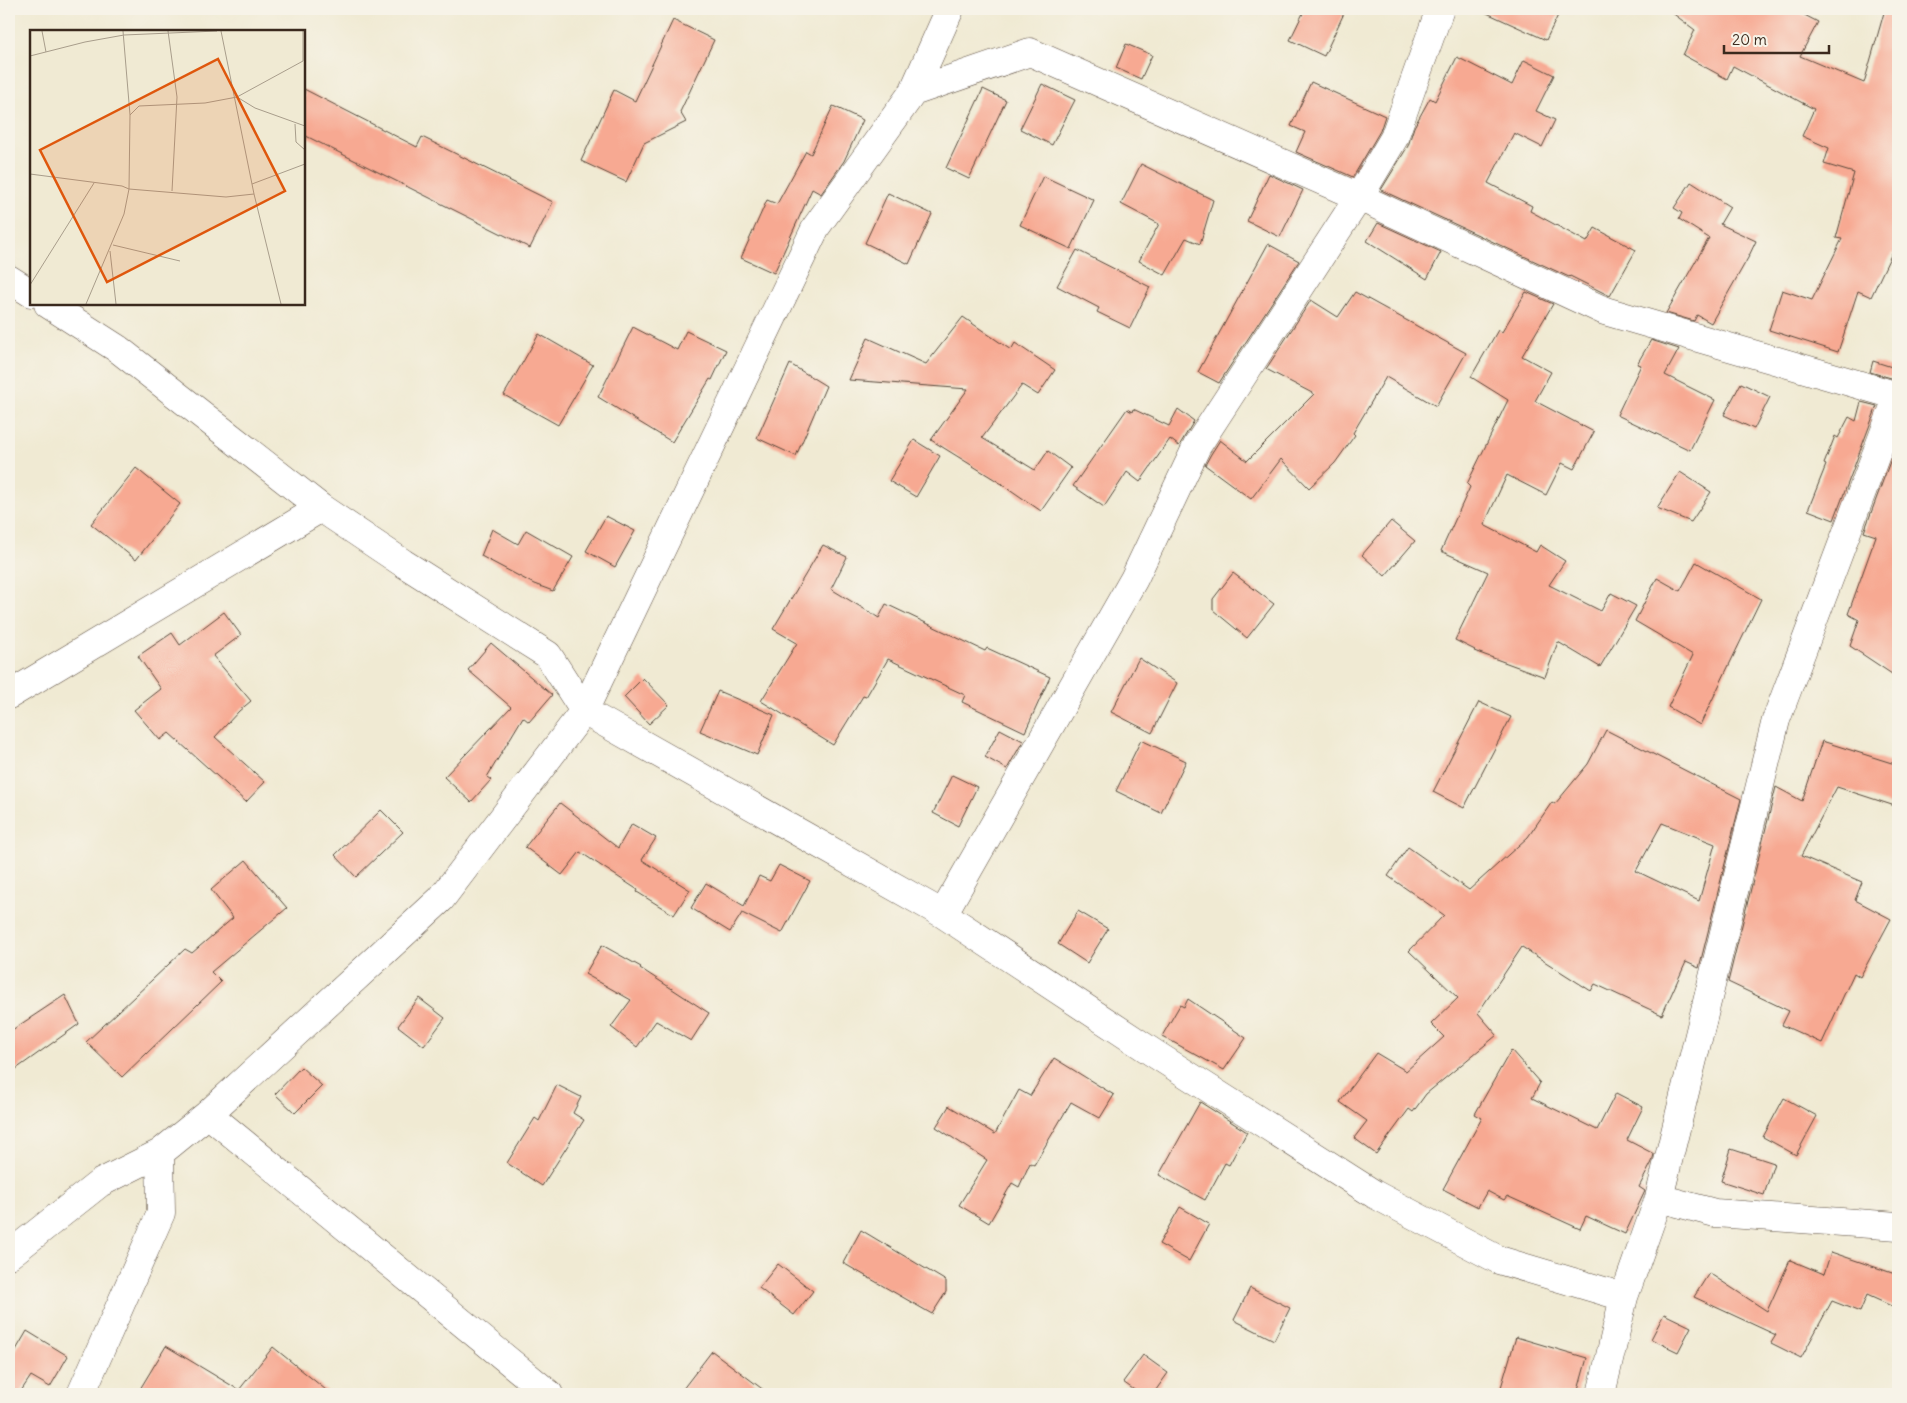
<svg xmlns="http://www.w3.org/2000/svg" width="1907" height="1403" font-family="Delius,sans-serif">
	<rect width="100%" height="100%" fill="#f7f3e8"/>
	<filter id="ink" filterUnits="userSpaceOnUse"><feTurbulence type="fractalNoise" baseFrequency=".02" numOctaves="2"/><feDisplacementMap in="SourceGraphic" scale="10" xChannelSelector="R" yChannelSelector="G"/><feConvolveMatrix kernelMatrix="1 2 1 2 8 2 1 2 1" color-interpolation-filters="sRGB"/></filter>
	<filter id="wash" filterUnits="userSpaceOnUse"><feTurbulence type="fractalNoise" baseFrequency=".0096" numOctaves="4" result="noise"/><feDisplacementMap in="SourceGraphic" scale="20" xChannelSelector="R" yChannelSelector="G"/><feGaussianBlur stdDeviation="1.12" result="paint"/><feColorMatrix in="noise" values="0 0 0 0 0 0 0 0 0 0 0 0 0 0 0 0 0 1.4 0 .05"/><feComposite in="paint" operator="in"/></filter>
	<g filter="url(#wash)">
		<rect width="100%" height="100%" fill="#f0ead3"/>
		<g id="blocks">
			<!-- building -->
			<path fill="#f7a992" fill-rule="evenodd" d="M 1305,9 L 1346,9 L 1324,56 L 1290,40 Z
				M 1478,9 L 1561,9 L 1546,40 Z
				M 1667,9 L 1793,9 L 1818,22 L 1800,56 L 1864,83 L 1885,9 L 1898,9 L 1898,255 L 1892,253 L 1871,297 L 1858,291 L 1838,352 L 1769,330 L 1782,290 L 1812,300 L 1842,239 L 1836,238 L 1854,173 L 1824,164 L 1829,148 L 1802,136 L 1814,109 L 1733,66 L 1727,79 L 1683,55 L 1695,30 Z
				M 673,20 L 714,40 L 680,112 L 686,122 L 644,143 L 626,182 L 581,161 L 614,90 L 635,101 Z
				M 1126,44 L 1152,55 L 1141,79 L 1116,68 Z
				M 1457,57 L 1512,85 L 1524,60 L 1554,75 L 1536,111 L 1555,120 L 1542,147 L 1514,133 L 1488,183 L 1532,206 L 1530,211 L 1587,242 L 1595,228 L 1636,250 L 1610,296 L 1570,276 L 1569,277 L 1381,190 L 1408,146 L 1414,127 L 1430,98 L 1435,101 Z
				M 1311,82 L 1385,116 L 1380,131 L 1353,177 L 1296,152 L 1305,132 L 1291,126 Z
				M 1042,84 L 1075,100 L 1052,145 L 1020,129 Z
				M 304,89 L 417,147 L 422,137 L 553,202 L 530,248 L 304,135 Z
				M 983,89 L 1006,100 L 969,179 L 946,168 Z
				M 833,106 L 863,120 L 844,161 L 821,194 L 812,189 L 774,273 L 741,258 L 767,200 L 777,204 L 806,151 L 811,154 Z
				M 1141,164 L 1213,200 L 1200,244 L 1186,238 L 1165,275 L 1139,261 L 1159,224 L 1121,204 Z
				M 1269,174 L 1303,190 L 1280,237 L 1247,221 Z
				M 1043,176 L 1094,200 L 1071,249 L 1020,225 Z
				M 1691,182 L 1730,207 L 1720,224 L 1756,241 L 1748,258 L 1711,323 L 1697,315 L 1694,321 L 1666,313 L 1709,238 L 1679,219 L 1682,213 L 1674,208 Z
				M 888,193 L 932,214 L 909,264 L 865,243 Z
				M 1378,223 L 1441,252 L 1427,279 L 1367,241 Z
				M 1268,244 L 1299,261 L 1219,383 L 1198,372 Z
				M 1077,250 L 1150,287 L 1130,328 L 1097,312 L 1099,308 L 1057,286 Z
				M 1355,292 L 1466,353 L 1436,406 L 1386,377 L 1353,433 L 1355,435 L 1335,463 L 1309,488 L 1281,459 L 1251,499 L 1205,465 L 1211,454 L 1220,440 L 1247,461 L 1314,394 L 1266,369 L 1311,300 L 1338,317 Z
				M 1526,292 L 1553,304 L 1522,356 L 1551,372 L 1535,401 L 1594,432 L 1574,469 L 1562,463 L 1546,495 L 1507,475 L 1484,525 L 1536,552 L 1540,545 L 1565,561 L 1549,585 L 1601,611 L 1611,593 L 1636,606 L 1600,667 L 1558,642 L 1545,677 L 1474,651 L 1475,650 L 1455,640 L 1488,572 L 1441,551 L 1470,487 L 1467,484 L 1508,400 L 1471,377 L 1498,330 L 1502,332 Z
				M 963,317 L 1011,350 L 1015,343 L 1055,370 L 1038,395 L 1022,385 L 982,438 L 1035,470 L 1048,451 L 1071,468 L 1041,511 L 1002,484 L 931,440 L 968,389 L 849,380 L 868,338 L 926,364 Z
				M 633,327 L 677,350 L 686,331 L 726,350 L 712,380 L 710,379 L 672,442 L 598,397 Z
				M 539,334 L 593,365 L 558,425 L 504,395 Z
				M 1651,340 L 1679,349 L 1665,375 L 1715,400 L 1690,450 L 1617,415 L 1641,365 L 1637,364 Z
				M 1873,361 L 1898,369 L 1898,380 L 1870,372 Z
				M 790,364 L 826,386 L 796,456 L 757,438 Z
				M 1741,383 L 1770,397 L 1754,429 L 1724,415 Z
				M 1861,402 L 1877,406 L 1834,520 L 1808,510 L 1826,465 L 1824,464 L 1835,436 L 1838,438 L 1849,417 L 1856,421 Z
				M 1127,409 L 1132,412 L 1133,409 L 1169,426 L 1178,409 L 1194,421 L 1179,446 L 1170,439 L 1140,482 L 1127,472 L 1104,507 L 1073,486 Z
				M 914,440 L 940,456 L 916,497 L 889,481 Z
				M 1898,440 L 1898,678 L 1850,646 L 1859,620 L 1848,614 L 1876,536 L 1864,532 Z
				M 136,468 L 180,504 L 136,560 L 91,524 Z
				M 1680,472 L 1711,492 L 1691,522 L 1657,508 Z
				M 606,516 L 635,531 L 615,567 L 586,551 Z
				M 1391,521 L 1415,541 L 1385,576 L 1362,555 Z
				M 492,529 L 518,544 L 526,530 L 573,557 L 553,591 L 534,584 L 481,556 Z
				M 823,545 L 847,557 L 831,589 L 879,618 L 886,604 L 985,651 L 987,648 L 1050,677 L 1025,732 L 962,702 L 965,695 L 888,659 L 866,697 L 863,696 L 833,745 L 761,701 L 797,643 L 773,629 Z
				M 1696,562 L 1761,599 L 1700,725 L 1668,707 L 1693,655 L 1635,621 L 1657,578 L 1680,591 Z
				M 1233,573 L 1274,604 L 1247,638 L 1213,610 L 1213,599 Z
				M 224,612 L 241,635 L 213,656 L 251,701 L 239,711 L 215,737 L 265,782 L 246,802 L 169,733 L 160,740 L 134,710 L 161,689 L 138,656 L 172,633 L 180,645 Z
				M 491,643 L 552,695 L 529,722 L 523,717 L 487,777 L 491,780 L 471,802 L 444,777 L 511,707 L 468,670 Z
				M 1139,658 L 1177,683 L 1152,733 L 1111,712 Z
				M 643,678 L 669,705 L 649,724 L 624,697 Z
				M 718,691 L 774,715 L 757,755 L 700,731 Z
				M 1479,702 L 1511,717 L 1464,808 L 1433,792 Z
				M 1000,729 L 1023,741 L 1007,769 L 985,757 Z
				M 1606,730 L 1741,799 L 1699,968 L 1686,962 L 1662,1015 L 1595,984 L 1591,991 L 1522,947 L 1478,1013 L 1497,1035 L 1426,1094 L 1413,1112 L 1409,1109 L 1376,1154 L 1354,1138 L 1367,1121 L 1340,1102 L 1376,1053 L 1406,1071 L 1444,1037 L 1431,1024 L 1458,998 L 1409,951 L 1444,915 L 1388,876 L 1408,847 L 1469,890 L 1528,837 L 1552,802 L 1555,804 L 1588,764 ZM 1662,823 L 1715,844 L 1699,901 L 1636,871 Z
				M 1141,740 L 1186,761 L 1161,813 L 1116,791 Z
				M 1822,741 L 1898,765 L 1898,807 L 1837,787 L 1801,856 L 1862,882 L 1855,900 L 1891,919 L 1860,977 L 1854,973 L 1822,1043 L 1782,1025 L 1789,1011 L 1728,982 L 1776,787 L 1802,801 Z
				M 952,775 L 977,787 L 958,826 L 933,813 Z
				M 560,803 L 618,848 L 632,824 L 656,838 L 642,860 L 690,890 L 674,915 L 637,892 L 638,890 L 580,852 L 562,875 L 525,847 Z
				M 381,810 L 403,832 L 356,877 L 335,855 Z
				M 246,860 L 287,908 L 211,972 L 221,982 L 122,1077 L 86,1042 L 185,949 L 192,953 L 233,918 L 211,890 Z
				M 779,865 L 810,881 L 782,933 L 742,913 L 730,932 L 691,908 L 706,883 L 744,906 L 759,876 L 770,881 Z
				M 1078,911 L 1108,929 L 1087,963 L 1058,944 Z
				M 602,945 L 641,967 L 640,968 L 709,1013 L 691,1041 L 656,1021 L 637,1047 L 611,1027 L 631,1000 L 585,974 Z
				M 65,995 L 79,1024 L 9,1074 L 9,1032 Z
				M 419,998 L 445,1018 L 424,1046 L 398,1026 Z
				M 1188,999 L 1246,1038 L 1224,1070 L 1162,1036 L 1180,1005 L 1184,1007 Z
				M 1511,1050 L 1540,1083 L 1532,1098 L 1597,1130 L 1616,1093 L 1643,1107 L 1627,1140 L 1654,1154 L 1652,1162 L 1639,1187 L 1645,1191 L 1625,1234 L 1586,1216 L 1580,1229 L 1507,1196 L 1504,1200 L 1487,1191 L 1478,1207 L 1443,1189 L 1482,1118 L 1475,1114 Z
				M 1054,1058 L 1114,1095 L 1100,1118 L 1071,1102 L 1034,1165 L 1030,1163 L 1019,1187 L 1012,1183 L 989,1223 L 959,1205 L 987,1160 L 936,1127 L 949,1106 L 995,1134 L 1019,1090 L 1030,1096 Z
				M 301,1067 L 322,1086 L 295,1113 L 275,1094 Z
				M 557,1085 L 581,1097 L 573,1113 L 584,1120 L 542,1186 L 507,1163 L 535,1118 L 539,1121 Z
				M 1784,1098 L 1817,1116 L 1796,1155 L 1763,1137 Z
				M 1200,1102 L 1247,1132 L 1229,1165 L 1225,1163 L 1205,1200 L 1159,1175 Z
				M 1731,1149 L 1774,1163 L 1764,1195 L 1721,1181 Z
				M 1180,1207 L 1209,1224 L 1189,1261 L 1159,1244 Z
				M 861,1230 L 946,1281 L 946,1292 L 932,1314 L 843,1263 Z
				M 1831,1252 L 1898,1275 L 1898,1309 L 1867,1295 L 1860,1312 L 1832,1301 L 1801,1358 L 1771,1343 L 1776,1335 L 1694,1297 L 1709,1273 L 1767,1311 L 1790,1260 L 1824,1274 Z
				M 778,1264 L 813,1291 L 794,1315 L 759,1288 Z
				M 1250,1288 L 1290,1308 L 1274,1340 L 1234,1320 Z
				M 1664,1314 L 1691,1327 L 1678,1352 L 1651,1339 Z
				M 27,1331 L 68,1356 L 50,1387 L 31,1376 L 19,1394 L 9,1394 L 9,1362 Z
				M 1516,1337 L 1587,1358 L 1577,1394 L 1499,1394 Z
				M 166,1346 L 239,1390 L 273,1347 L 331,1394 L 137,1394 Z
				M 712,1351 L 769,1394 L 679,1394 Z
				M 1143,1355 L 1168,1373 L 1153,1394 L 1140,1394 L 1123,1382 Z"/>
		</g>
	</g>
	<g filter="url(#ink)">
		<use href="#blocks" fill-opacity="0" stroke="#564739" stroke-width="1"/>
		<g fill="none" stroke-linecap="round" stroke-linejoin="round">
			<!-- street casing -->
			<g stroke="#564739" stroke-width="29">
				<path id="street" d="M 913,92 L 1030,52 L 1359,197 L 1605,311 L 1898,396
					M 9,279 L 31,293
					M 48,304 L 118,349 L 321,508 L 403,563 L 548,655 L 584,711 L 943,914 L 1155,1054 L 1374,1194 L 1499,1260 L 1624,1297
					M 9,695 L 321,508
					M 943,914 L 1134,579 L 1197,446 L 1359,197 L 1394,138 L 1440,9
					M 208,1114 L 549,1394
					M 1659,1198 L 1715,1213 L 1898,1226
					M 9,1255 L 100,1183 L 160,1153 L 208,1114 L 441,899 L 584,711 L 816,227 L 913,92 L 950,9
					M 81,1394 L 161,1213 L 160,1153
					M 1601,1394 L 1624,1297 L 1659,1198 L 1776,720 L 1898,396"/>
			</g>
			<!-- street -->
			<use href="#street" stroke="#fff" stroke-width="28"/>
		</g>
	</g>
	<!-- overview -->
	<g transform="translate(30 30)">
		<rect width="275" height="275" fill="#f0ead3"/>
		<path fill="none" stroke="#a89d8b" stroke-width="1" d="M 12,1 L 16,22M 138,1 L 147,67 L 142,161M 191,1 L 224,164 L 251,274M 0,26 L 55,12 L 94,5 L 187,1M 207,67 L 225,78 L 275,96M 100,85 L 109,76 L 175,73 L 207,67 L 273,31 L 273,1M 265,94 L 266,112 L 275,120M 0,144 L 92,156 L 99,159 L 196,167 L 224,164M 222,154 L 275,134M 83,215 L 150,231M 80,221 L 86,274M 0,255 L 64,153M 56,274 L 94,184 L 99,159 L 100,85 L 93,1"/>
		<path fill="#df570d" fill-opacity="0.15" stroke="#df570d" stroke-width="2.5" d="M 188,29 L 255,161 L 77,252 L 10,120 Z"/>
		<rect width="275" height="275" fill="none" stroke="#3b2a1e" stroke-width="2.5"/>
	</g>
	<!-- margin -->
	<rect width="1907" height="1403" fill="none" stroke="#f7f3e8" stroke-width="30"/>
	<!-- scale -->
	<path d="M1724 45v8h105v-8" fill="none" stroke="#3b2a1e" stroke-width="2.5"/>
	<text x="1732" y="45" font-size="15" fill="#3b2a1e" stroke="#f7f3e8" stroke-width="4" paint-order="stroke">20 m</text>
</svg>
